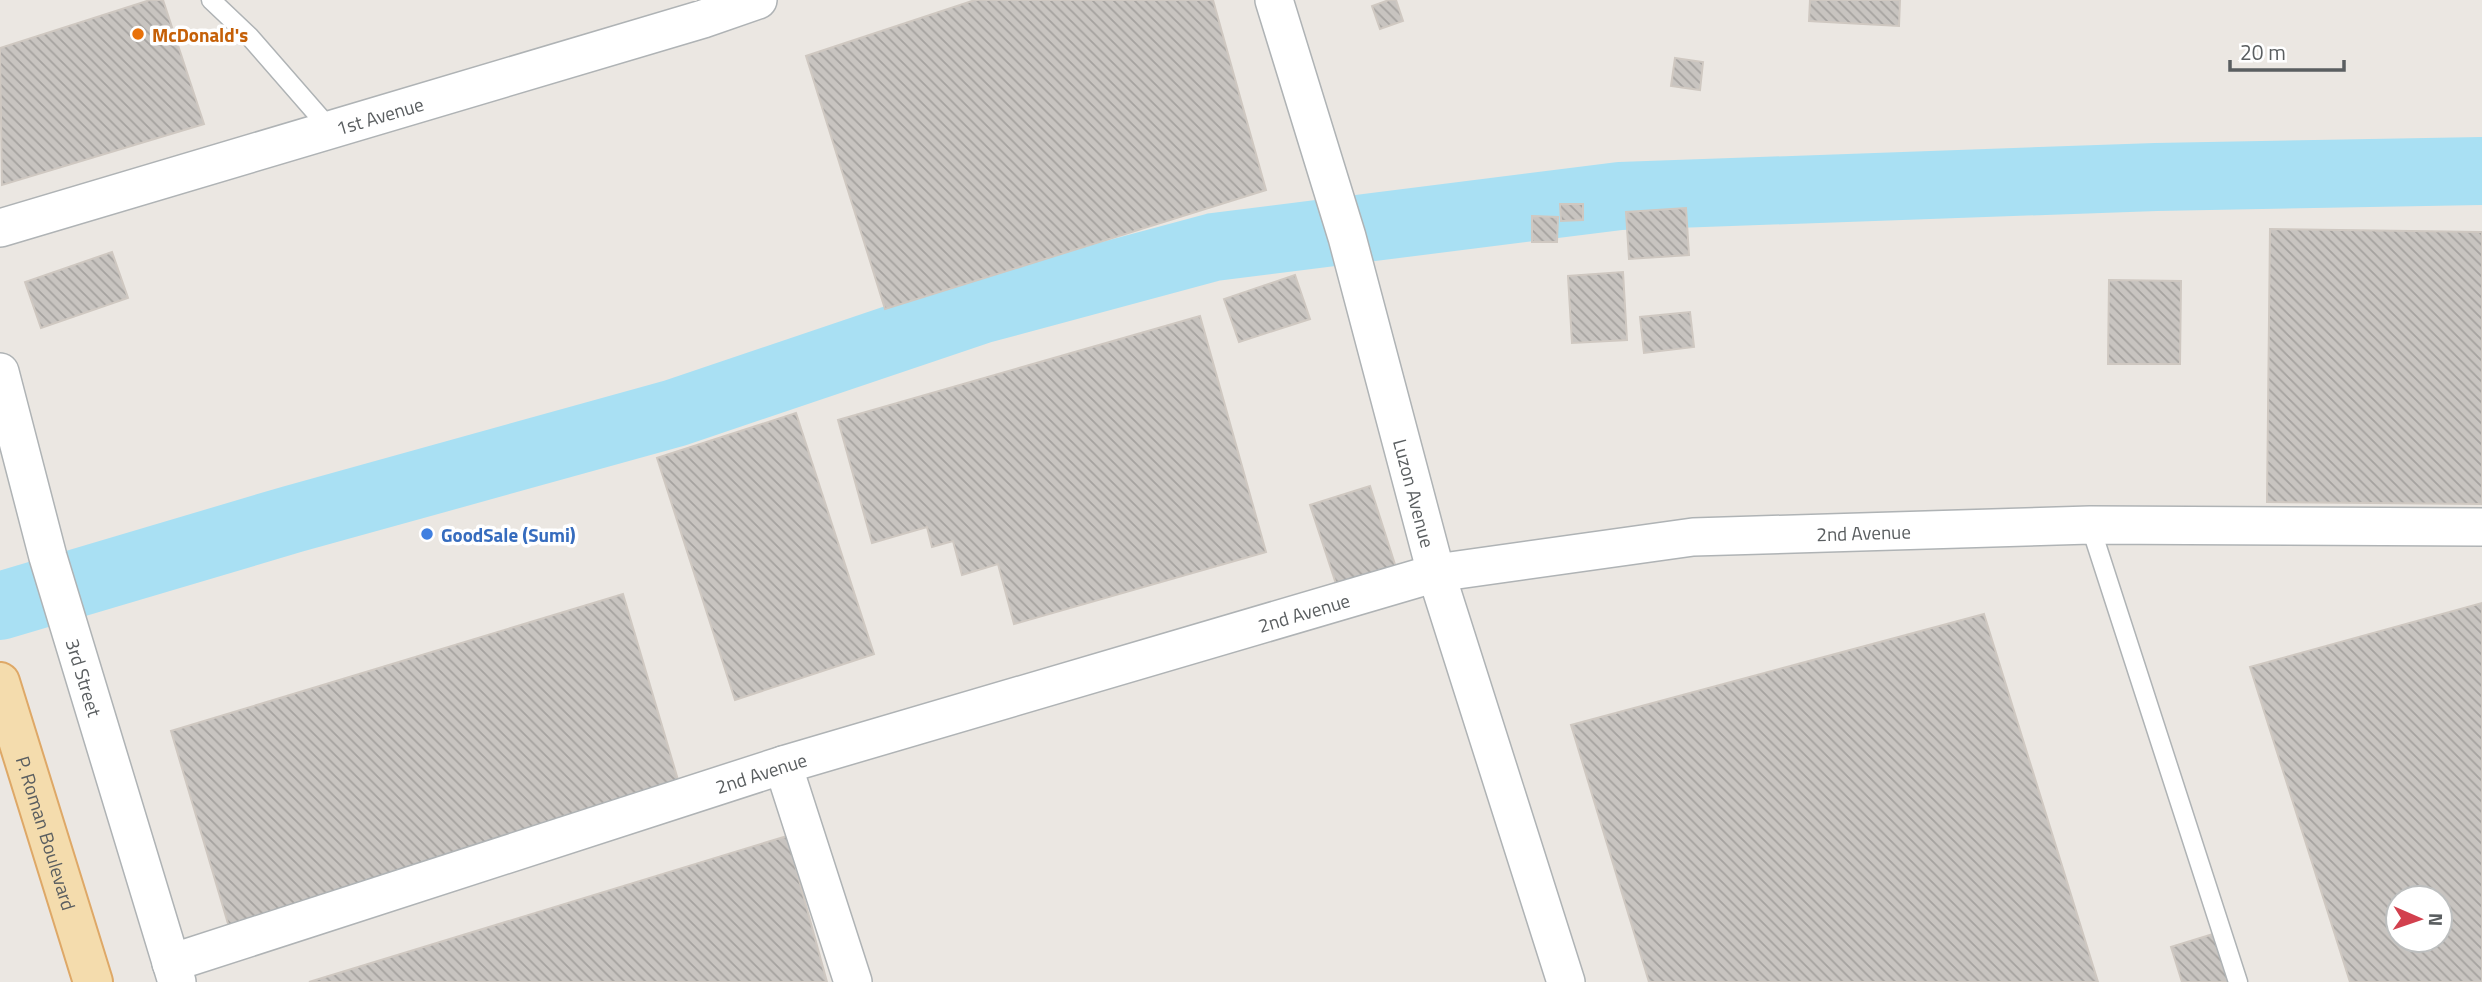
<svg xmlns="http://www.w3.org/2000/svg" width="2482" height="982" font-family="'Titillium Web',sans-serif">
	<defs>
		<pattern id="building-back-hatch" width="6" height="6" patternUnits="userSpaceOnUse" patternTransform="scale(1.75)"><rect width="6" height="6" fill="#c8c4c0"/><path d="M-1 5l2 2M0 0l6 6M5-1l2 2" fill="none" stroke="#a5a29f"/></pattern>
	</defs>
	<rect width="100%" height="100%" fill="#ebe7e2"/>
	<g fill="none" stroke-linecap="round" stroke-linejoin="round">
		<!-- river -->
		<path stroke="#a9e0f3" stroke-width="68" d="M 0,606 L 293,519 L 675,413 L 980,310 L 1214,247 L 1620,196 L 2156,177 L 2482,171"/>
	</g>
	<!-- building -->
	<path fill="url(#building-back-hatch)" stroke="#cfc8c1" stroke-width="2" fill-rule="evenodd" d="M 150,0 L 163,0 L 204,124 L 2,185 L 0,48 Z
		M 975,0 L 1213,0 L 1266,190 L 885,309 L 806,56 Z
		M 1389,0 L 1396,0 L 1403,21 L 1380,29 L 1372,6 Z
		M 1810,0 L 1900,0 L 1899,26 L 1809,21 Z
		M 1675,58 L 1703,62 L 1700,90 L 1671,86 Z
		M 1560,204 L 1583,204 L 1583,220 L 1561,221 Z
		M 1686,208 L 1689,255 L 1629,259 L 1626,212 Z
		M 1532,216 L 1558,217 L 1557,242 L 1532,242 Z
		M 2270,229 L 2482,232 L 2482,504 L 2267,502 Z
		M 112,252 L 128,298 L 41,328 L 25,282 Z
		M 1623,272 L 1627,340 L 1572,343 L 1568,276 Z
		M 1295,275 L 1310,319 L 1239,342 L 1224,299 Z
		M 2109,280 L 2181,281 L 2180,364 L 2108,364 Z
		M 1690,312 L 1694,347 L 1644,353 L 1640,317 Z
		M 1200,316 L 1266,552 L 1014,624 L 998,564 L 962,575 L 953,541 L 932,547 L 927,527 L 872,543 L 838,420 Z
		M 796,413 L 874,654 L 735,700 L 657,458 Z
		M 1370,486 L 1399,577 L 1340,596 L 1310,505 Z
		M 623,594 L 681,790 L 229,927 L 171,731 Z
		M 2482,603 L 2482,982 L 2350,982 L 2250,667 ZM 2398,898 L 2440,898 L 2440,940 L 2398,940 Z
		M 1984,614 L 2098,982 L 1649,982 L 1571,725 Z
		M 787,836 L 827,982 L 309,982 Z
		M 2213,934 L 2229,982 L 2182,982 L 2171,947 Z"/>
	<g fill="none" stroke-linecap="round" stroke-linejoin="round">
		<!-- service casing -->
		<g stroke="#afb3b5" stroke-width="21">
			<path id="service" d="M 211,0 L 249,36 L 331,130
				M 2090,525 L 2238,982"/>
		</g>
		<!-- minor casing -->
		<g stroke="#afb3b5" stroke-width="40">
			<g id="minor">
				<path id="s1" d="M 1274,0 L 1347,237 L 1436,573 L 1566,982"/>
				<path id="s2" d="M 0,228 L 703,19 L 758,0"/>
				<path id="s3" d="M 0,372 L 48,557 L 177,982"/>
				<path d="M 783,765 L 853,982"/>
				<path id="s4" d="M 171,963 L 783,765 L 1436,573 L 1693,537 L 2090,525 L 2482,527"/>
			</g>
		</g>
		<!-- primary casing -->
		<g stroke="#dea867" stroke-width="42">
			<g id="primary">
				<path id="s5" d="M 0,682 L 93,982"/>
			</g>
		</g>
		<!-- service -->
		<use href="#service" stroke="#fff" stroke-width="18"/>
		<!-- minor -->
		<use href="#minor" stroke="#fff" stroke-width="37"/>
		<!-- primary -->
		<use href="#primary" stroke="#f4dcad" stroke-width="38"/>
	</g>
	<!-- markers -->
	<circle fill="#e8710a" stroke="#fff" stroke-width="2.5" cx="138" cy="34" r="7"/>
	<circle fill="#3f7fe0" stroke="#fff" stroke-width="2.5" cx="427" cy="534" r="7"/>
	<g text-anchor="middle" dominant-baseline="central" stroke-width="7" stroke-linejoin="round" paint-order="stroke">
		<!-- food labels -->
		<g font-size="19" font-weight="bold" fill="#c56008" stroke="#fff" text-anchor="start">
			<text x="152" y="34">McDonald's</text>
		</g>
		<!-- street labels -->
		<g font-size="19" fill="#5a5e60" stroke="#fff">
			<text stroke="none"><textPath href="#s2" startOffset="396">1st Avenue</textPath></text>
			<text stroke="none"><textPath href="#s1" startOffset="513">Luzon Avenue</textPath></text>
			<text stroke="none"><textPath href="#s4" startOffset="1754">2nd Avenue</textPath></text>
			<text stroke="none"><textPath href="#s4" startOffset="1186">2nd Avenue</textPath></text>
			<text stroke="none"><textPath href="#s3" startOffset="317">3rd Street</textPath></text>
			<text stroke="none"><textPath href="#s4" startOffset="620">2nd Avenue</textPath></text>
			<text stroke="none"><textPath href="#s5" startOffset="158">P. Roman Boulevard</textPath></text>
		</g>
		<!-- shop labels -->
		<g font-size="19" font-weight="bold" fill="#366cbe" stroke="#fff" text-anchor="start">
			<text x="441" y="534">GoodSale (Sumi)</text>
		</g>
	</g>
	<!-- north arrow -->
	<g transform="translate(2419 919) rotate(92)"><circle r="33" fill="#ffffff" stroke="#bdbfbf" stroke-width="2"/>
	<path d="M0-5L12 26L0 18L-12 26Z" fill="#d2404e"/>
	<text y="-10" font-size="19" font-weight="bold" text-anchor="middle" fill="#5a5e60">N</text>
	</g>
	<!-- scale -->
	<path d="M2230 60v10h114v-10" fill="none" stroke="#5a5e60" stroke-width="3.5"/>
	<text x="2240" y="60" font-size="21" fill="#5a5e60" stroke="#ffffff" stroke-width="5" paint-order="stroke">20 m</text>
</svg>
